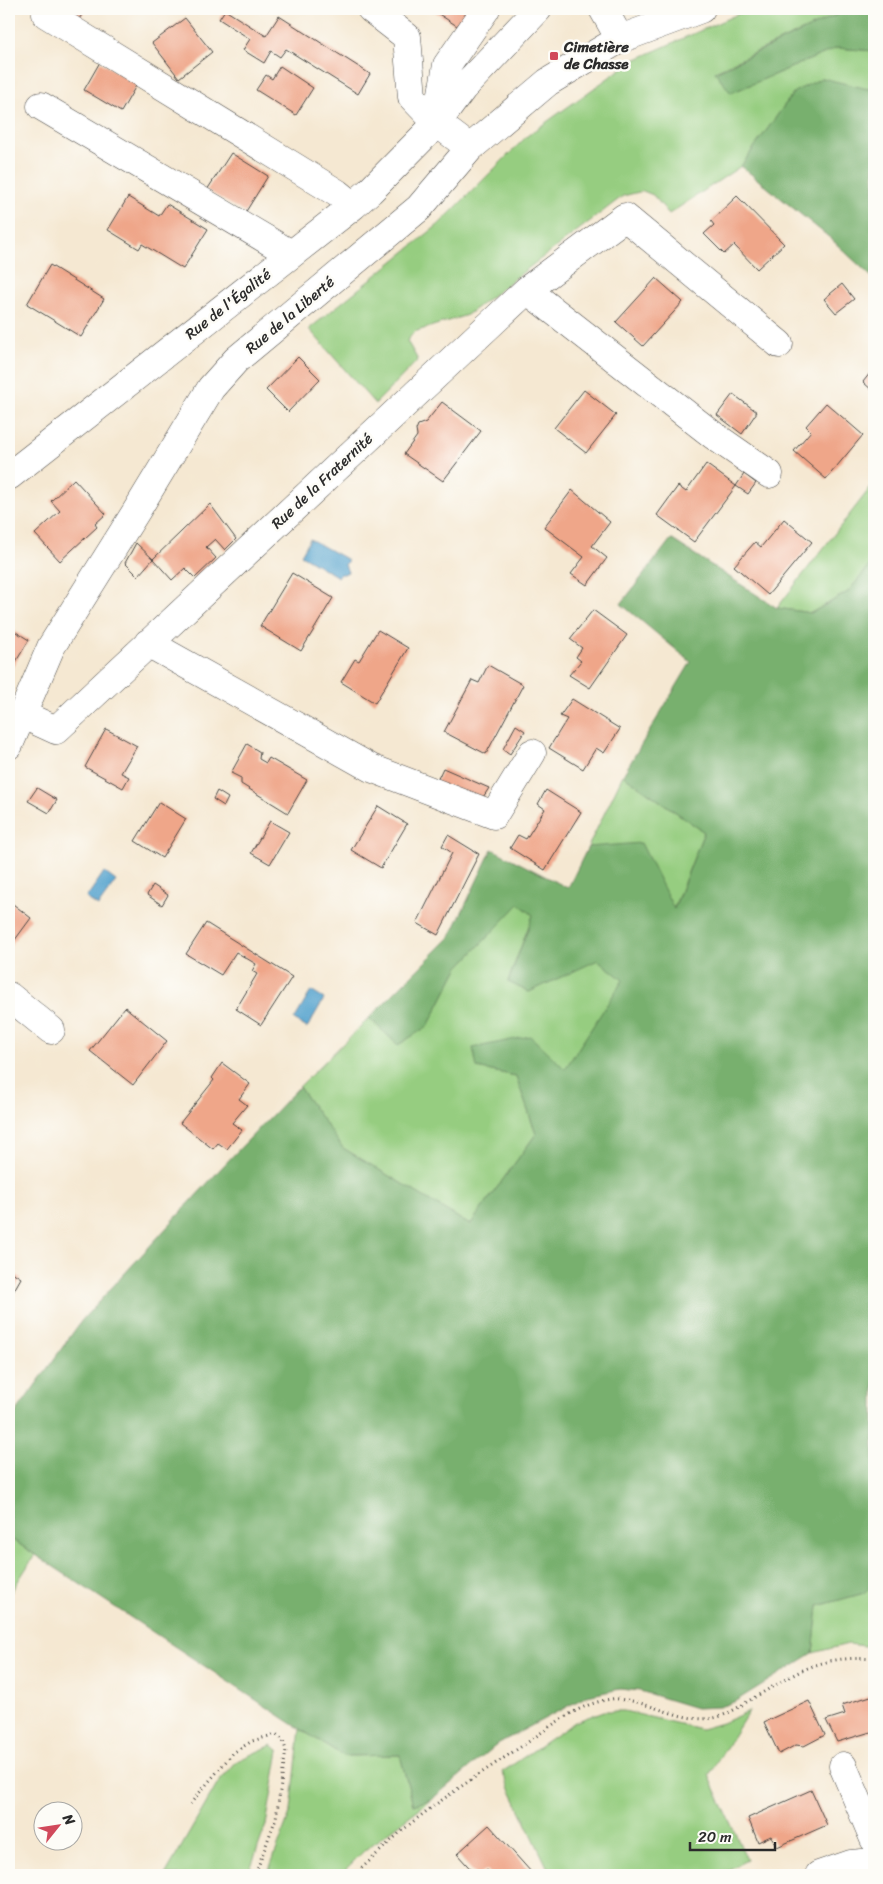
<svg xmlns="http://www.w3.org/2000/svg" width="883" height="1884" font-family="Sriracha,sans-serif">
	<rect width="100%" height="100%" fill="#fdfcf7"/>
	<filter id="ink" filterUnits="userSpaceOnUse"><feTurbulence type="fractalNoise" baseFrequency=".02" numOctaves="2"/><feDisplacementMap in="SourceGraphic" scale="10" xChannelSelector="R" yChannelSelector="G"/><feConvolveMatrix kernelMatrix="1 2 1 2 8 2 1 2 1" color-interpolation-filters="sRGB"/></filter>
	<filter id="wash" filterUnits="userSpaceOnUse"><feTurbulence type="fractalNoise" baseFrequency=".0096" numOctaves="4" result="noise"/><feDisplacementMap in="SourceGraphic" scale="20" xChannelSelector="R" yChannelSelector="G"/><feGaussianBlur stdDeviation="1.12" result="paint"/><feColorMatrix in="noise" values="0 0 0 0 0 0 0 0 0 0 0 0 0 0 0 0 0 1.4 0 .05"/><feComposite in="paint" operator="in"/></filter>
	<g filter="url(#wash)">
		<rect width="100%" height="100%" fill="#f5e8d2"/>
		<!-- green -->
		<path fill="#96cd80" stroke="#607c56" d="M 756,9 L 849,9 L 715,71 L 731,93 L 837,48 L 874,51 L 874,88 L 794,92 L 741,166 L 669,214 L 653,195 L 643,191 L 623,196 L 467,315 L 414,332 L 407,341 L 418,360 L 375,404 L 309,329 L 438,225 L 527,136 L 632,61 L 740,13 Z
			M 874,483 L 874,560 L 848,592 L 811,613 L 777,608 Z
			M 623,775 L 704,832 L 673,910 L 588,847 Z
			M 519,903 L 533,915 L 508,981 L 529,992 L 598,959 L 624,980 L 565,1069 L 477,1068 L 516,1076 L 536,1134 L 470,1225 L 343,1148 L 299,1087 L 369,1018 L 398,1045 L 428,1026 L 458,968 Z
			M 13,1540 L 35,1555 L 9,1595 L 9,1546 Z
			M 874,1583 L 874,1647 L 848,1644 L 813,1653 L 818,1606 L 864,1593 Z
			M 604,1711 L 624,1711 L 701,1729 L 722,1723 L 749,1711 L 709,1775 L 747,1860 L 718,1875 L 551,1875 L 502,1772 L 575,1722 Z
			M 300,1729 L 344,1756 L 400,1755 L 413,1805 L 432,1799 L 365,1850 L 340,1875 L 267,1875 L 291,1811 Z
			M 272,1745 L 279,1751 L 266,1825 L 248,1875 L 165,1875 L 218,1783 L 237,1761 Z"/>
		<!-- forest -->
		<path fill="#78b06e" stroke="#526e4c" d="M 849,9 L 874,9 L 874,51 L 837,48 L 731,93 L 715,72 Z
			M 822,78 L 868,89 L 874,88 L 874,279 L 830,238 L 741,166 L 794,92 Z
			M 671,539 L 777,608 L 811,613 L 848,592 L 874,560 L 874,1583 L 864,1593 L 818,1606 L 813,1653 L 734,1702 L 719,1707 L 696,1708 L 640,1691 L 620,1689 L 587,1696 L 499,1743 L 432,1799 L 413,1805 L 400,1755 L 344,1756 L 300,1729 L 13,1540 L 9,1546 L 9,1422 L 82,1320 L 225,1164 L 299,1087 L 343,1148 L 470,1225 L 536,1134 L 516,1076 L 477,1068 L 473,1048 L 530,1036 L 565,1069 L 623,980 L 598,960 L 529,992 L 508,982 L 533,915 L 519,904 L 458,968 L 428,1026 L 398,1045 L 369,1018 L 450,937 L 492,849 L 568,888 L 588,847 L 641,843 L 674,909 L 704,832 L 623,775 L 691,662 L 621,604 Z"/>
		<!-- water -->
		<path fill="#55a3ce" stroke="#40677c" d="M 310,539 L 348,560 L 345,565 L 348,572 L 344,574 L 340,574 L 338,577 L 301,555 Z
			M 104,872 L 116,881 L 98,906 L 86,898 Z
			M 311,991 L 324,999 L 307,1028 L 294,1020 Z"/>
		<g id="blocks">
			<!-- building -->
			<path fill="#efa689" d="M 62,9 L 86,9 L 79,19 Z
				M 431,9 L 470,9 L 457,26 Z
				M 225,10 L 266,36 L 279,16 L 370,74 L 358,94 L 286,49 L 280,57 L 271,51 L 264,63 L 243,50 L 250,39 L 219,19 Z
				M 185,18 L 212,52 L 179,78 L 152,43 Z
				M 100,62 L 137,84 L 121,112 L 84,90 Z
				M 280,66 L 313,88 L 296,115 L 256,90 L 266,75 L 272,79 Z
				M 231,153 L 268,176 L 245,213 L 207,190 Z
				M 737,196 L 784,244 L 757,269 L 734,245 L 724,254 L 704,234 L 714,225 L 711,221 Z
				M 128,197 L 159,216 L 167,204 L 208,229 L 183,269 L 142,244 L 139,249 L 108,230 Z
				M 50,265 L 104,299 L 81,337 L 27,304 Z
				M 656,278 L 683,302 L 643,346 L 616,322 Z
				M 842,284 L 854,299 L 836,313 L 824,299 Z
				M 298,357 L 320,379 L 288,412 L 266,390 Z
				M 874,368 L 874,392 L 863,382 Z
				M 584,390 L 616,415 L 586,453 L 554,428 Z
				M 733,394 L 757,412 L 742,434 L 717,415 Z
				M 442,402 L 481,431 L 443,481 L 404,454 L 417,436 L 416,430 L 418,425 L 426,422 Z
				M 826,403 L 863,435 L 826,479 L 794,451 L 811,431 L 806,426 Z
				M 706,464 L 736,486 L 694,542 L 657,515 L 678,486 L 686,492 Z
				M 744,474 L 756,483 L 748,494 L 736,486 Z
				M 74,479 L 106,514 L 95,524 L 97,527 L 60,561 L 35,534 L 60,511 L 51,501 Z
				M 572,490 L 610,522 L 592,546 L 607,558 L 587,585 L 571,574 L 584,557 L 544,527 Z
				M 210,504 L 236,539 L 225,550 L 215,539 L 206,547 L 216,558 L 195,578 L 185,568 L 172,580 L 153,559 Z
				M 784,519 L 812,542 L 768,595 L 734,566 L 755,542 L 761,547 Z
				M 136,543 L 153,559 L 138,576 L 125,563 Z
				M 292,573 L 333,598 L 301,651 L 260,626 Z
				M 593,610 L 627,635 L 590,688 L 569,675 L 581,661 L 576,657 L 582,648 L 570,639 Z
				M 11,629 L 29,640 L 9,673 L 9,632 Z
				M 378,630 L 408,648 L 375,703 L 341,682 L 355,659 L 359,661 Z
				M 488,665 L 523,685 L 486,754 L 444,732 L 472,680 L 479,683 Z
				M 572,699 L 620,729 L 604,753 L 596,748 L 583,769 L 549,748 L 567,719 L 560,716 Z
				M 516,725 L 525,731 L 510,754 L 503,749 Z
				M 106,729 L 137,746 L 121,773 L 129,777 L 123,788 L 85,767 Z
				M 247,744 L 260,752 L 259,759 L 266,763 L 269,758 L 307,780 L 288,813 L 241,784 L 241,778 L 231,773 Z
				M 443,768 L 489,788 L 478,805 L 434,787 Z
				M 37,788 L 57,800 L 49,813 L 28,801 Z
				M 546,790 L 581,812 L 545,870 L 510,848 L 518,835 L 526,839 L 545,809 L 538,804 Z
				M 217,791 L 228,798 L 224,806 L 213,799 Z
				M 159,802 L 186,819 L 162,858 L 135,841 Z
				M 378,806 L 407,824 L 381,868 L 351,850 Z
				M 270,821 L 289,832 L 270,864 L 251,853 Z
				M 448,835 L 479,854 L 438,935 L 417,923 L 452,853 L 442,846 Z
				M 153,885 L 168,895 L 162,905 L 147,895 Z
				M 9,901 L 31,918 L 9,948 Z
				M 206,923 L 292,977 L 261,1025 L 236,1009 L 257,974 L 252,971 L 256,964 L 236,952 L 221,975 L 186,954 Z
				M 125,1007 L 167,1041 L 133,1085 L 90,1051 Z
				M 222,1063 L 250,1084 L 239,1099 L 247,1105 L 232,1123 L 242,1130 L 227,1149 L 218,1143 L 213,1149 L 180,1123 L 214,1080 L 212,1078 Z
				M 9,1270 L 21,1278 L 9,1299 Z
				M 874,1695 L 874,1731 L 837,1742 L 826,1720 L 845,1714 L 842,1705 Z
				M 809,1701 L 825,1735 L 804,1746 L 796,1745 L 779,1754 L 764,1722 Z
				M 811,1790 L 827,1825 L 777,1847 L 771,1836 L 758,1842 L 748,1818 Z
				M 489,1825 L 532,1873 L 530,1875 L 492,1875 L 487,1870 L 480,1875 L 476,1875 L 457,1854 Z"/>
		</g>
	</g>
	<g filter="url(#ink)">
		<use href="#blocks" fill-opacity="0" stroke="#494744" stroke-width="1"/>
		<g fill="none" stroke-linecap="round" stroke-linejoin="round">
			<!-- minor casing -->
			<g stroke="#494744" stroke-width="29">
				<path id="minor" d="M 371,9 L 407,37 L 412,97 L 437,123
					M 603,9 L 620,39
					M 46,14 L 337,193 L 353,206
					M 41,106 L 291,254
					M 438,116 L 447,65 L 486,9
					M 437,123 L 463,88 L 538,9
					M 527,290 L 713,435 L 769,474
					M 9,476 L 353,206 L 370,191 L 437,123 L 470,148
					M 148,643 L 371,768 L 494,815 L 532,753
					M 21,714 L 56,730 L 527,290 L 625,217 L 779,344
					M 9,745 L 51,647 L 137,510 L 211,388 L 236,360 L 419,208 L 470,148 L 548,82 L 620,39 L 701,9
					M 9,996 L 51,1030
					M 843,1766 L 874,1839
					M 819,1875 L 851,1864 L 874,1862"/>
			</g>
			<!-- path -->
			<path stroke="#494744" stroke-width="3" stroke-dasharray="1 4" stroke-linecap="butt" d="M 190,1804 L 233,1753 L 252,1741 L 276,1734 L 283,1740 L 286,1750 L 276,1818 L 255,1875
				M 354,1875 C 376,1856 396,1834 419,1817 C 454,1790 492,1766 528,1742 C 554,1724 580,1703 612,1699 C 617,1698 622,1700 627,1700 C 656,1705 689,1725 718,1717 C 731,1713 743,1704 755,1697 C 800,1671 819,1655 874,1659"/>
			<!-- minor -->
			<use href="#minor" stroke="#fff" stroke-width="28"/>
		</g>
	</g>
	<!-- markers -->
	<rect fill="#d1495b" stroke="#fdfcf7" stroke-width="2" x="549" y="51" width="10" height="10" rx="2.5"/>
	<g text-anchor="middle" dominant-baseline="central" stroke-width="5" stroke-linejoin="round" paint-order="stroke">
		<!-- poi labels -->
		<g font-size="15" font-weight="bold" fill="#2b2b2b" stroke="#fdfcf7" text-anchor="start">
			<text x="564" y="47">Cimetière<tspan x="564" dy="17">de Chasse</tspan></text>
		</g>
		<!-- street labels -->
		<g font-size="15" fill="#2b2b2b" stroke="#fdfcf7">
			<text transform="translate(228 304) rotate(-38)">Rue de l'Égalité</text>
			<text transform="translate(290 315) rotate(-40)">Rue de la Liberté</text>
			<text transform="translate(322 481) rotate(-43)">Rue de la Fraternité</text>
		</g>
	</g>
	<!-- margin -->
	<rect width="883" height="1884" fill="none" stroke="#fdfcf7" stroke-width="30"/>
	<!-- north arrow -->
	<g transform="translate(58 1826) rotate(60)"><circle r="24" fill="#fdfcf7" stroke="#a9a8a5"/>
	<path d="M0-4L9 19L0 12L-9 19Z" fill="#d1495b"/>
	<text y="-8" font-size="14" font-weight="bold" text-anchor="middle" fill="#2b2b2b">N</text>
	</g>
	<!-- scale -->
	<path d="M690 1842v8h85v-8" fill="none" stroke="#2b2b2b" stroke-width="2.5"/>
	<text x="698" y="1842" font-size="15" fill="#2b2b2b" stroke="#fdfcf7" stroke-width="4" paint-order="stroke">20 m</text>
</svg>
